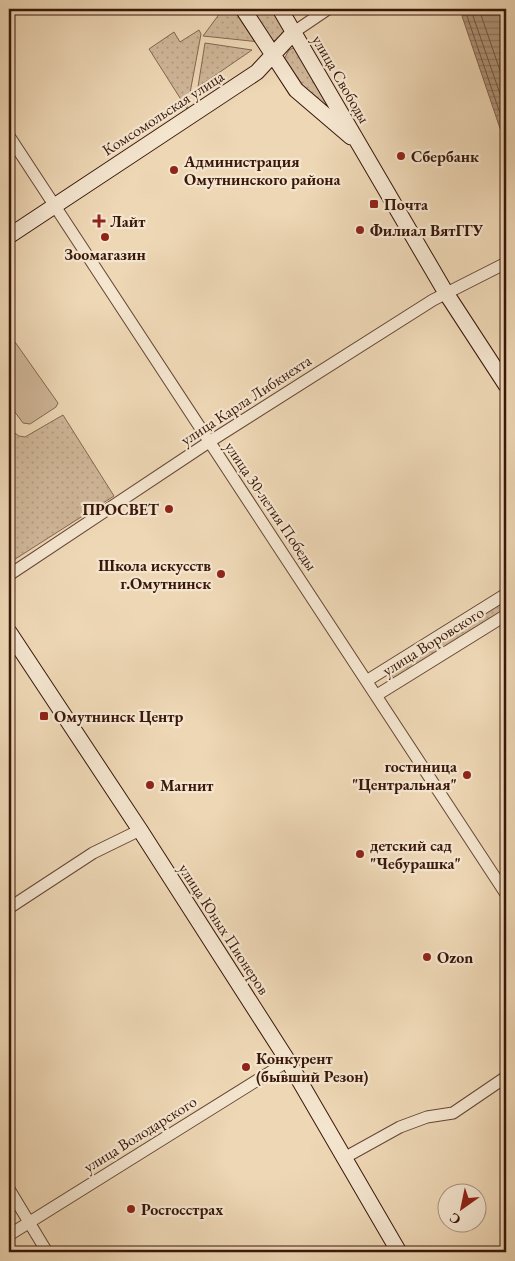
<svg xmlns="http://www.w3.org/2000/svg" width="515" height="1261" font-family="'EB Garamond',serif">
	<defs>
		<pattern id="grass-dots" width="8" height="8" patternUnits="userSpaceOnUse" patternTransform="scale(1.25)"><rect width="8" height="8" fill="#cfb698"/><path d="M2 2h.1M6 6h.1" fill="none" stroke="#b29c82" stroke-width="1.8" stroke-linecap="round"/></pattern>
		<pattern id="water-rules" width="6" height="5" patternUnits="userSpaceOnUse" patternTransform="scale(1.25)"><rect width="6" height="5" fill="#b0967b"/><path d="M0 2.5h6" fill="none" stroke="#907963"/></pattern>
	</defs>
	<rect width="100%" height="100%" fill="#eed7b5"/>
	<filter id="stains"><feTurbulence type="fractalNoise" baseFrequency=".004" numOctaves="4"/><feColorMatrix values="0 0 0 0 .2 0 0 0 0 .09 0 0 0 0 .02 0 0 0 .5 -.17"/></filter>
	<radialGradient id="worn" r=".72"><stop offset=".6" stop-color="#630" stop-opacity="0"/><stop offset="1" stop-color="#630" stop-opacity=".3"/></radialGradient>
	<!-- grass -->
	<path fill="url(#grass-dots)" stroke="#846651" d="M 223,9 L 238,9 L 260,42 L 203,36 Z
		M 247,9 L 277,9 L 290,29 L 279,39 L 270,42 Z
		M 199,30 L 201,34 L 187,109 L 149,49 L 174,32 L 180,42 Z
		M 205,43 L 252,50 L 198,87 Z
		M 295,47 L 330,109 L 297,83 L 283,61 L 289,50 Z
		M 63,415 L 114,496 L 9,563 L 9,429 L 19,436 L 25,437 Z
		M 506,598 L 506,609 L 394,679 L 389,671 Z"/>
	<!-- garden -->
	<path fill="#cfb698" stroke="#846651" d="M 9,340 L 15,342 L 58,403 L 56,407 L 30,424 L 23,423 L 9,404 Z"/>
	<!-- water -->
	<path fill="url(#water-rules)" stroke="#80634e" d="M 463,9 L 506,9 L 506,146 L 462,16 Z"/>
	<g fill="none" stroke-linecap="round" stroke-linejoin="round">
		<!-- shore -->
		<path stroke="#745642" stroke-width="1" d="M 468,9 L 467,16 L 506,131
			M 474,9 L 473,16 L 506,111
			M 481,9 L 481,15 L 506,88"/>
		<!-- street casing -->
		<g stroke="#664735" stroke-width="13">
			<path id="street" d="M 294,32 L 328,9
				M 9,136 L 506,894
				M 9,575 L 209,442 L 433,300 L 506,263
				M 368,680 L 506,594
				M 377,695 L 506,615
				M 9,908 L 93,853 L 140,830
				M 344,1158 L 400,1127 L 427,1117 L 453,1113 L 506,1077
				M 9,1189 L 47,1252
				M 9,1235 L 288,1061"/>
		</g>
		<!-- secondary casing -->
		<g stroke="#39170a" stroke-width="17">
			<path id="secondary" d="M 243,9 L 296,90 L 351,137
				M 280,9 L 446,293 L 506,385
				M 9,236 L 257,72 L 294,32
				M 9,632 L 140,830 L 288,1061 L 399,1252"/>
		</g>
		<!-- street -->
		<use href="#street" stroke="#f4e5cf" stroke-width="11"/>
		<!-- secondary -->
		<use href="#secondary" stroke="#f4e5cf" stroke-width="15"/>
	</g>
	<!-- markers -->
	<g fill="#8f2418" stroke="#f4e5cf" stroke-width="2">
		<circle cx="401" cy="156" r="5"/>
		<circle cx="174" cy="170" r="5"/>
		<rect x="369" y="199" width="10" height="10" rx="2.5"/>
		<path d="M96.5 213.5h5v5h5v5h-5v5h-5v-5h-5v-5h5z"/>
		<circle cx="360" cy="230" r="5"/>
		<circle cx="105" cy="237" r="5"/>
		<circle cx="169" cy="509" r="5"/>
		<circle cx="221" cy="574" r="5"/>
		<rect x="39" y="711" width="10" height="10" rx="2.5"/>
		<circle cx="467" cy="775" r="5"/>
		<circle cx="150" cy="785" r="5"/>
		<circle cx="360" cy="854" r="5"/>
		<circle cx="427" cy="957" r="5"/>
		<circle cx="246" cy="1067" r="5"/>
		<circle cx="131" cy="1209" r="5"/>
	</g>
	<g text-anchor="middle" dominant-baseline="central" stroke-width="4.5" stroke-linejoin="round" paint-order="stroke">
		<!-- street labels -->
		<g font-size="16" fill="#39170a" stroke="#f4e5cf">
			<text transform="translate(341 79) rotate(60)">улица Свободы</text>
			<text transform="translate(163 113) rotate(-33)">Комсомольская улица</text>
			<text transform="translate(246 400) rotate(-33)">улица Карла Либкнехта</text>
			<text transform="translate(271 506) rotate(56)">улица 30-летия Победы</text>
			<text transform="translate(433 641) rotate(-32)">улица Воровского</text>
			<text transform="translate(224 929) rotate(57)">улица Юных Пионеров</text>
			<text transform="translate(140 1134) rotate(-32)">улица Володарского</text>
		</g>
		<!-- poi labels -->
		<g font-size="16" font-weight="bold" fill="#39170a" stroke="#f4e5cf" text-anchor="start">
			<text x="411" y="156">Сбербанк</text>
			<text x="184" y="161">Администрация<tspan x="184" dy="18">Омутнинского района</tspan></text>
			<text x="384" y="204">Почта</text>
			<text x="110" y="221">Лайт</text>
			<text x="370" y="230">Филиал ВятГГУ</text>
			<text x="105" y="254" text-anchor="middle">Зоомагазин</text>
			<text x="159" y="509" text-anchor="end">ПРОСВЕТ</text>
			<text x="211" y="565" text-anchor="end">Школа искусств<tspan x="211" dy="18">г.Омутнинск</tspan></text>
			<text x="54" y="716">Омутнинск Центр</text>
			<text x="457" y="766" text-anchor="end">гостиница<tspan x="457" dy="18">"Центральная"</tspan></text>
			<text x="160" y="785">Магнит</text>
			<text x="370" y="845">детский сад<tspan x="370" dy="18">"Чебурашка"</tspan></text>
			<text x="437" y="957">Ozon</text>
			<text x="256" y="1058">Конкурент<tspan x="256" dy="18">(бывший Резон)</tspan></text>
			<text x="141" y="1209">Росгосстрах</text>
		</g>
	</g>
	<!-- margin -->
	<rect width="515" height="1261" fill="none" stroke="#eed7b5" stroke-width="30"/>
	<rect x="10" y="10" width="495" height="1241" fill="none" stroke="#39170a" stroke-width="2.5"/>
	<rect x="15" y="15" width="485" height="1231" fill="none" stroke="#39170a"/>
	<!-- north arrow -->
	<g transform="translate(462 1208) rotate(213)"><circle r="24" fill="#f4e5cf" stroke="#a99380"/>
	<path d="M0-4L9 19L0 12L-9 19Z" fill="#8f2418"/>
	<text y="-8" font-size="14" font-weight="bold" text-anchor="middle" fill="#39170a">С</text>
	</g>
	<rect width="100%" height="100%" filter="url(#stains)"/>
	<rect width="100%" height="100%" fill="url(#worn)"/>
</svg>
